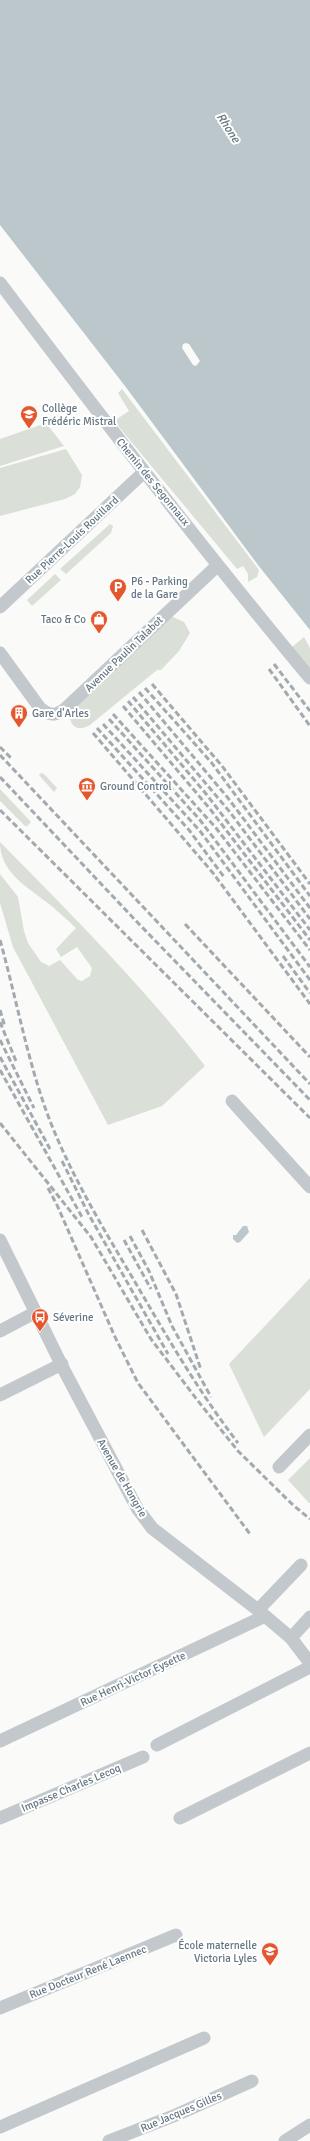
<svg xmlns="http://www.w3.org/2000/svg" width="310" height="2141" font-family="Signika,sans-serif">
	<rect width="100%" height="100%" fill="#fafaf8"/>
	<!-- green -->
	<path fill="#dadfd7" d="M 122,389 L 259,570 L 257,577 L 248,582 L 248,574 L 243,566 L 237,569 L 114,421 L 129,411 L 118,393 Z
		M 46,423 L 64,446 L 0,466 L 0,439 Z
		M 66,449 L 82,475 L 80,487 L 75,494 L 65,499 L 0,516 L 0,468 Z
		M 110,524 L 113,526 L 111,533 L 66,574 L 60,569 Z
		M 55,574 L 61,580 L 32,606 L 27,600 Z
		M 171,616 L 184,622 L 190,633 L 179,651 L 161,670 L 157,670 L 90,725 C 78,732 70,727 69,713 Z
		M 304,637 L 310,648 L 310,669 L 292,647 Z
		M 41,773 L 44,774 L 57,788 L 54,792 L 39,775 Z
		M 0,789 L 31,822 L 26,827 L 0,801 Z
		M 0,842 C 71,914 143,986 205,1066 L 162,1106 L 108,1125 L 13,947 L 0,903 L 0,874 L 18,897 L 24,931 L 28,943 L 41,962 L 49,966 L 60,960 L 78,980 L 82,981 L 90,976 L 92,968 L 77,947 L 61,957 L 56,949 L 76,928 C 66,919 56,909 45,901 C 24,885 0,871 0,842 Z
		M 310,1278 L 310,1389 L 264,1437 L 229,1364 Z
		M 310,1458 L 310,1503 L 309,1503 L 288,1480 Z"/>
	<!-- water -->
	<path fill="#bbc7cb" fill-rule="evenodd" d="M 0,0 L 310,0 L 310,630 L 258,565 L 125,386 L 0,225 ZM 186,343 L 189,344 L 200,361 L 196,366 L 193,365 L 182,348 L 183,344 Z
		M 243,1226 L 247,1226 L 249,1232 L 240,1242 L 237,1243 L 233,1239 L 233,1235 L 236,1235 Z"/>
	<g fill="none" stroke-linecap="round" stroke-linejoin="round">
		<!-- minor -->
		<path stroke="#c3c8cc" stroke-width="13" d="M 0,283 C 101,417 203,550 310,678
			M 0,607 L 144,472
			M 0,653 L 40,708 C 50,716 55,716 65,709 L 218,565
			M 232,1101 L 310,1187
			M 0,1240 L 65,1372 L 137,1508 L 152,1528 L 258,1610 L 291,1638 L 310,1663
			M 0,1331 L 36,1312
			M 0,1395 L 62,1364
			M 279,1467 L 310,1435
			M 258,1610 L 301,1565
			M 291,1638 L 310,1617
			M 0,1741 L 265,1616
			M 157,1745 L 310,1667
			M 0,1818 L 143,1757
			M 180,1818 L 310,1753
			M 0,2008 L 176,1935
			M 0,2127 L 204,2038
			M 109,2141 L 176,2115 L 252,2081
			M 285,2141 L 310,2125"/>
		<!-- rail -->
		<path stroke="#a2aab0" stroke-width="3" stroke-dasharray="6 3" stroke-linecap="butt" d="M 274,664 L 310,711
			M 269,669 L 310,726
			M 152,684 L 222,766 L 310,884
			M 145,688 L 211,762 L 310,896
			M 139,692 L 228,798 L 310,908
			M 133,697 L 229,811 L 310,919
			M 128,701 L 207,795 L 310,930
			M 123,706 L 210,809 L 310,940
			M 113,714 L 216,828 L 310,950
			M 109,719 L 200,820 L 310,967
			M 103,724 L 200,831 L 310,980
			M 97,728 L 189,830 L 224,877
			M 93,733 L 213,873 L 310,1004
			M 0,747 L 11,758
			M 0,755 L 310,1084
			M 0,777 L 139,924 L 310,1100
			M 0,810 L 310,1118
			M 185,924 L 310,1057
			M 0,940 C 16,997 27,1058 47,1113 C 69,1172 103,1228 135,1282 C 167,1337 199,1392 238,1443
			M 283,956 L 310,993
			M 0,1010 L 5,1027
			M 0,1022 L 16,1061
			M 0,1040 L 34,1108
			M 0,1057 L 50,1149
			M 0,1070 L 82,1217
			M 0,1123 L 91,1237 L 151,1339 L 198,1401 L 238,1451 L 293,1505 L 310,1519
			M 62,1161 L 89,1215 L 168,1354
			M 48,1188 L 57,1205 L 115,1337 L 138,1383 L 250,1534
			M 142,1230 L 176,1294 L 201,1370
			M 130,1236 L 149,1271 L 172,1326 L 211,1397
			M 124,1240 L 151,1289"/>
	</g>
	<!-- icons -->
	<defs>
		<g id="school-pin" transform="scale(0.9)"><path d="M0 17L-7.5 6A9.5 9.5 0 1 1 7.5 6Z" fill="#e4572e" stroke="#fff"/><path d="M0-5L7-2L0 1L-7-2ZM-4 1L0 2.5L4 1V4Q0 6-4 4Z" fill="#fff"/></g>
		<g id="parking-pin" transform="scale(0.9)"><path d="M0 17L-7.5 6A9.5 9.5 0 1 1 7.5 6Z" fill="#e4572e" stroke="#fff"/><path d="M-3.5-5.5H1a3.5 3.5 0 0 1 0 7H-1V5.5H-3.5ZM-1-3.4V-.6H.8a1.4 1.4 0 0 0 0-2.8Z" fill="#fff"/></g>
		<g id="shop-pin" transform="scale(0.9)"><path d="M0 17L-7.5 6A9.5 9.5 0 1 1 7.5 6Z" fill="#e4572e" stroke="#fff"/><path d="M-5-2.5h2.3a2.7 3.5 0 0 1 5.4 0H5L5.5 6h-11ZM-1.5-2.5h3a1.5 2.3 0 0 0-3 0Z" fill="#fff"/></g>
		<g id="building-pin" transform="scale(0.9)"><path d="M0 17L-7.5 6A9.5 9.5 0 1 1 7.5 6Z" fill="#e4572e" stroke="#fff"/><path d="M-4-6H4V6H1V3H-1V6H-4ZM-2.5-4.3h1.7v1.8h-1.7ZM.8-4.3h1.7v1.8H.8ZM-2.5-1h1.7V.8h-1.7ZM.8-1h1.7V.8H.8Z" fill="#fff"/></g>
		<g id="museum-pin" transform="scale(0.9)"><path d="M0 17L-7.5 6A9.5 9.5 0 1 1 7.5 6Z" fill="#e4572e" stroke="#fff"/><path d="M0-6L6-3V-2H-6V-3ZM-5-1h2V3h-2ZM-1-1h2V3h-2ZM3-1h2V3H3ZM-6 4H6V6H-6Z" fill="#fff"/></g>
		<g id="bus-pin" transform="scale(0.9)"><path d="M0 17L-7.5 6A9.5 9.5 0 1 1 7.5 6Z" fill="#e4572e" stroke="#fff"/><path d="M-5-6H5V4H4V6H2V4H-2V6H-4V4H-5ZM-3.5-4V0h7V-4ZM-3.5 1.2v1.5H-2V1.2ZM2 1.2v1.5H3.5V1.2Z" fill="#fff"/></g>
	</defs>
	<g fill-rule="evenodd">
		<use href="#school-pin" x="29" y="414"/>
		<use href="#parking-pin" x="118" y="587"/>
		<use href="#shop-pin" x="99" y="619"/>
		<use href="#building-pin" x="19" y="713"/>
		<use href="#museum-pin" x="87" y="786"/>
		<use href="#bus-pin" x="40" y="1317"/>
		<use href="#school-pin" x="270" y="1951"/>
	</g>
	<g text-anchor="middle" dominant-baseline="central" stroke-width="4" stroke-linejoin="round" paint-order="stroke">
		<!-- poi labels -->
		<g font-size="11" fill="#657683" stroke="#fff" text-anchor="start">
			<text x="42" y="408">Collège<tspan x="42" dy="13">Frédéric Mistral</tspan></text>
			<text x="131" y="581">P6 - Parking<tspan x="131" dy="13">de la Gare</tspan></text>
			<text x="86" y="619" text-anchor="end">Taco &amp; Co</text>
			<text x="32" y="713">Gare d'Arles</text>
			<text x="100" y="786">Ground Control</text>
			<text x="53" y="1317">Séverine</text>
			<text x="257" y="1945" text-anchor="end">École maternelle<tspan x="257" dy="13">Victoria Lyles</tspan></text>
		</g>
		<!-- street labels -->
		<g font-size="11" fill="#657683" stroke="#fff">
			<text transform="translate(153 482) rotate(51)">Chemin des Segonnaux</text>
			<text transform="translate(72 540) rotate(-43)">Rue Pierre-Louis Rouillard</text>
			<text transform="translate(124 654) rotate(-44)">Avenue Paulin Talabot</text>
			<text transform="translate(122 1478) rotate(60)">Avenue de Hongrie</text>
			<text transform="translate(133 1679) rotate(-25)">Rue Henri-Victor Eysette</text>
			<text transform="translate(71 1788) rotate(-23)">Impasse Charles Lecoq</text>
			<text transform="translate(88 1972) rotate(-22)">Rue Docteur René Laennec</text>
			<text transform="translate(181 2112) rotate(-23)">Rue Jacques Gilles</text>
		</g>
		<!-- water labels -->
		<g font-size="12" font-style="italic" fill="#60757c" stroke="#fff">
			<text transform="translate(228 128) rotate(57)">Rhone</text>
		</g>
	</g>
</svg>
